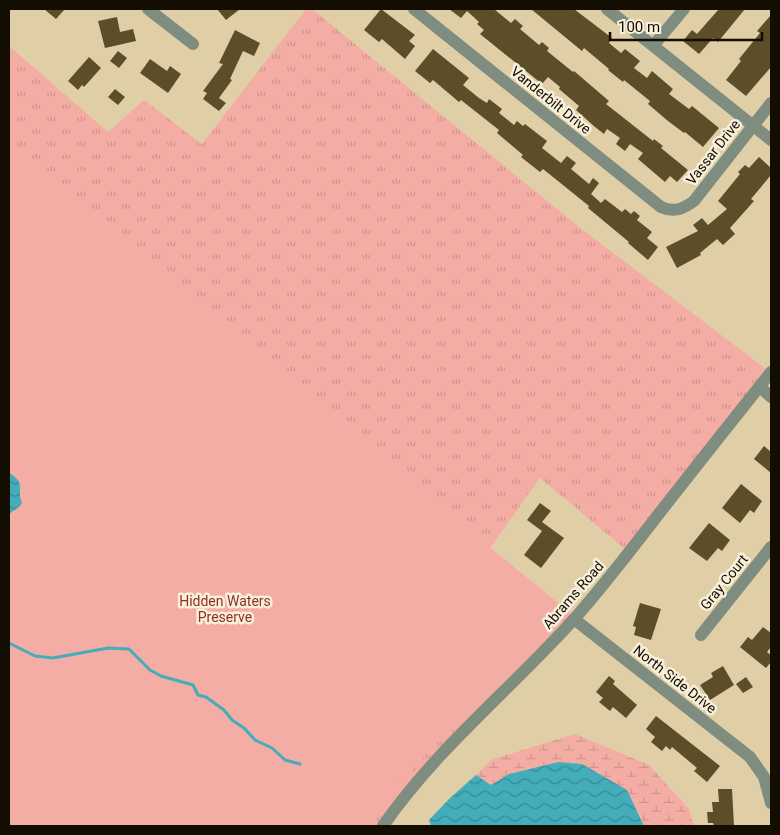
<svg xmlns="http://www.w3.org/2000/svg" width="780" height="835" font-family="Roboto,sans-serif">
	<defs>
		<pattern id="grass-tufts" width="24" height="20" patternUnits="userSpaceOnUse" patternTransform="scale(1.25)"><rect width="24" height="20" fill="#f4ada4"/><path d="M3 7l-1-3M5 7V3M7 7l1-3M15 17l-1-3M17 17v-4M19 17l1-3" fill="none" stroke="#d0948c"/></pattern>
		<pattern id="wetland-marsh" width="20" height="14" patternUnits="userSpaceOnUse" patternTransform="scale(1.25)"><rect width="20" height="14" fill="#f4ada4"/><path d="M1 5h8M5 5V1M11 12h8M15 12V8" fill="none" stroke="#d0948c"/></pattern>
		<pattern id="water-waves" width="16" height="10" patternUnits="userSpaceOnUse" patternTransform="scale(1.25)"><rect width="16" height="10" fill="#43adba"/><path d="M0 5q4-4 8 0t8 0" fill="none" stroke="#378b95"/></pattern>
	</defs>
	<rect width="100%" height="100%" fill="#e0cea6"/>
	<!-- grass -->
	<path fill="url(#grass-tufts)" d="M 306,9 L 312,9 L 579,227 L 766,369 L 625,549 L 540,478 L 490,548 L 572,614 C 505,683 432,746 376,826 L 231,826 L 9,257 L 9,46 L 108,132 L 144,100 L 202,144 Z"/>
	<!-- wetland -->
	<path fill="url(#wetland-marsh)" d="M 575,734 L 649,765 L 689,809 L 694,826 L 644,826 L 641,818 L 558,762 L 509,774 L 491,785 L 476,775 L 493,759 Z"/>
	<!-- park -->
	<path fill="#f4ada4" d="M 9,146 L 570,614 L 455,722 L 362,826 L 9,826 Z"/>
	<!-- water -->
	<path fill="url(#water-waves)" d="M 9,473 C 27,483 16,489 22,503 L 19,507 L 9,514 Z
		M 558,762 L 582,764 L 627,790 L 644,826 L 431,826 L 429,820 L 450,798 L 476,775 L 491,785 L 509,774 Z"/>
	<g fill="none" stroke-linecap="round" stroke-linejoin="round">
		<!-- stream -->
		<path stroke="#43adba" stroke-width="3" d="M 9,643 L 35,656 L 53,658 L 108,648 L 129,649 L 150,670 L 161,676 L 193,685 L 198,695 L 206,697 L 224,710 L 232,720 L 244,728 L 255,740 L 272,748 L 285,760 L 300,764"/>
	</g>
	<!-- building -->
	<path fill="#5d4e2a" d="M 44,9 L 65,9 L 56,19 Z
		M 217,9 L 240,9 L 226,20 Z
		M 381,9 L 415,35 L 409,41 L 415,46 L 405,59 L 382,39 L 379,42 L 364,30 Z
		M 449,9 L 494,9 L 511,23 L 515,19 L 523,26 L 520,29 L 539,45 L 542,42 L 549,48 L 547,51 L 573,72 L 574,71 L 609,101 L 606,104 L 653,141 L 654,139 L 663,146 L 661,148 L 688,170 L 677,182 L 670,176 L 665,182 L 638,159 L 643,153 L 630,144 L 625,151 L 616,144 L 620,138 L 607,129 L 604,134 L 595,127 L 576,110 L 579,106 L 559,89 L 560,87 L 548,77 L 542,84 L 480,34 L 484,30 L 477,24 L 479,22 L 467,11 L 461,18 Z
		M 531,9 L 574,9 L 612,38 L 609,43 L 621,53 L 625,49 L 640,61 L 634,68 L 647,78 L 652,71 L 673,89 L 669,94 L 689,109 L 692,106 L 719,128 L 703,147 L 685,132 L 684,133 L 668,121 L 648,104 L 650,101 L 624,80 L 623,82 L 608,70 L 609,69 L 584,48 L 582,51 Z
		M 719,9 L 745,9 L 718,42 L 713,38 L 699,54 L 683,41 L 692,30 L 697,34 Z
		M 771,15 L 771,67 L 746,96 L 726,80 L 741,61 L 739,59 L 760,33 L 757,31 Z
		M 117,17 L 120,32 L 133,29 L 136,41 L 105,48 L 98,21 Z
		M 235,30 L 260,43 L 254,56 L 243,51 L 230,79 L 232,80 L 219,98 L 226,103 L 219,111 L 203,99 L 207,93 L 203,91 L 223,64 L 219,63 Z
		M 433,49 L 469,78 L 463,85 L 479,98 L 487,103 L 489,99 L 502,109 L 499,113 L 514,125 L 517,121 L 523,126 L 525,124 L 547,141 L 542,148 L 561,163 L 567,156 L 576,163 L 571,169 L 589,184 L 593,178 L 599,183 L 591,194 L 601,203 L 605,199 L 622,212 L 625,209 L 631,214 L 634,211 L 640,216 L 637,220 L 652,232 L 647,238 L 658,247 L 648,260 L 628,243 L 629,242 L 588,208 L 589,206 L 543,169 L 540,172 L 521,157 L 523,155 L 497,133 L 499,130 L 461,100 L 459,102 L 433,80 L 430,83 L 415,71 Z
		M 118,51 L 127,58 L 119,68 L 110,61 Z
		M 89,57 L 101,68 L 84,87 L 82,85 L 78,90 L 68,81 Z
		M 150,59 L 167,71 L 170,66 L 181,74 L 168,93 L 140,73 Z
		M 115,89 L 125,97 L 118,105 L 108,97 Z
		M 759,157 L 771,168 L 771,175 L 751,199 L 754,201 L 730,228 L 735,234 L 723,245 L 717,239 L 700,253 L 701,255 L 677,268 L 666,247 L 698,231 L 693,225 L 702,218 L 708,225 L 727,209 L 718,201 L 740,174 L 738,172 L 745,165 L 749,168 Z
		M 764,446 L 771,452 L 771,473 L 754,459 Z
		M 741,484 L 762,501 L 754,513 L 750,510 L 740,523 L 722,508 Z
		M 540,503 L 551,511 L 542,522 L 564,538 L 541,568 L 524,555 L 542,531 L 527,520 Z
		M 709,523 L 730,540 L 722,551 L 718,548 L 707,561 L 689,548 Z
		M 640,603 L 661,609 L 651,640 L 634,635 L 636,627 L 633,626 Z
		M 763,627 L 771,633 L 771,647 L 767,652 L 771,655 L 771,662 L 766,668 L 740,647 L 748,637 L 752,640 Z
		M 723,666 L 734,685 L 710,700 L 700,685 L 713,677 L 711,673 Z
		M 609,676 L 615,681 L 613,684 L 637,705 L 626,718 L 613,707 L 610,711 L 599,702 L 603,698 L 596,692 Z
		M 746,677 L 753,687 L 743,693 L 736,684 Z
		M 656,716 L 720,766 L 707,782 L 694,771 L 697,768 L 672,747 L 670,750 L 666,746 L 662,751 L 651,742 L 655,737 L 646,729 Z
		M 718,789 L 732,789 L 734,826 L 714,826 L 713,823 L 708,823 L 707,812 L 713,812 L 712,802 L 719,802 Z"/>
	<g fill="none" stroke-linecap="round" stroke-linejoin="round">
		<!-- minor -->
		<path stroke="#7f8d80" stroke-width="12" d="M 148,9 L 193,44
			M 414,9 L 661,207 C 674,213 683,209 694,201 L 771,103
			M 607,9 L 771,140
			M 653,46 L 684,9
			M 760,387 L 771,397
			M 574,619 L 750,757 L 764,777 L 771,803
			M 701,635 L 771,547
			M 383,826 C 437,748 512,688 575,618 C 607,582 636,543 665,506 C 700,461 736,416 771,372"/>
	</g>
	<g text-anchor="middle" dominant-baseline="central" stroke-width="5" stroke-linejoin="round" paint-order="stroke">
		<!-- street labels -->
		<g font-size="14" fill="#140e02" stroke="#f9f0dc">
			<text transform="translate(551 100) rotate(39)">Vanderbilt Drive</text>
			<text transform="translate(713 152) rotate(-52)">Vassar Drive</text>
			<text transform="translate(724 582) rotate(-51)">Gray Court</text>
			<text transform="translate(573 595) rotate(-49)">Abrams Road</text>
			<text transform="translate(675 679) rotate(38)">North Side Drive</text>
		</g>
		<!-- park labels -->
		<g font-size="14" fill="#8e312b" stroke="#f9f0dc">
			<text x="225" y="601">Hidden Waters<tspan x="225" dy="16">Preserve</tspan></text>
		</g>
	</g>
	<!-- border -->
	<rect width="780" height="835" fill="none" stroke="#140e02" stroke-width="20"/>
	<!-- scale -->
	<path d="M610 32v8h152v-8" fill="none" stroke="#140e02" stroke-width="2.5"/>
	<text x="618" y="32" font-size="15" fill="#140e02" stroke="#f9f0dc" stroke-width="4" paint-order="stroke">100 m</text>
</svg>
